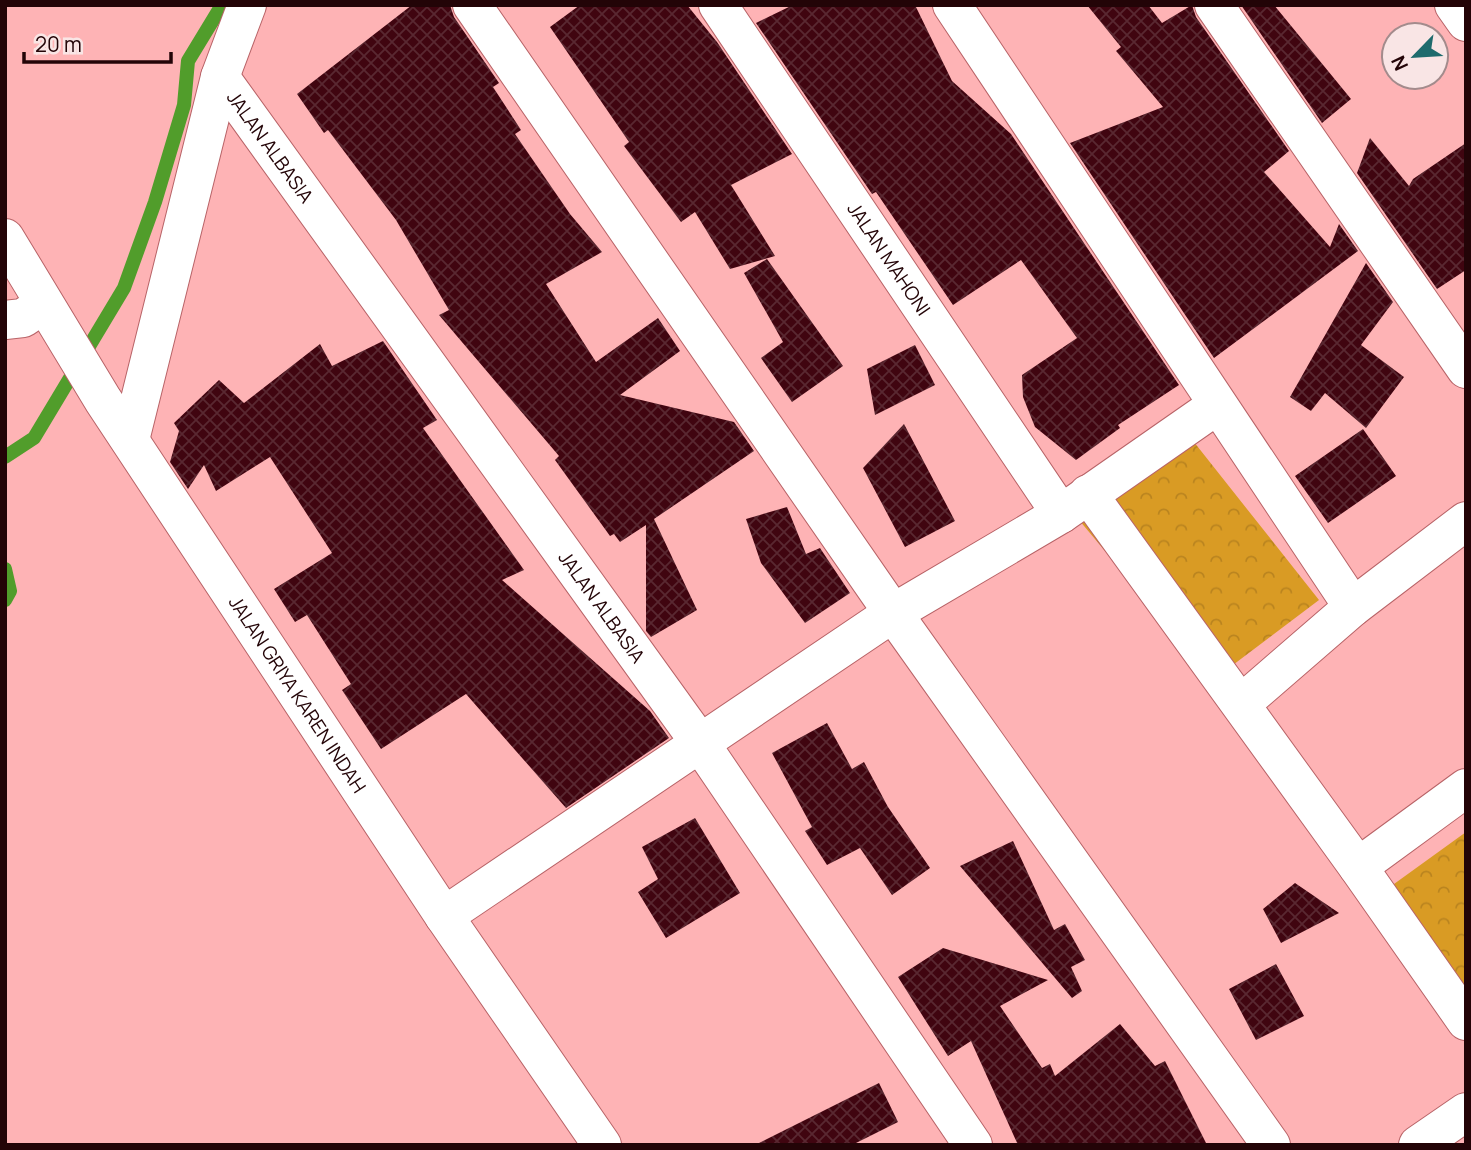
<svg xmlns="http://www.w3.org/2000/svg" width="1471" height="1150" font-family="Manrope,sans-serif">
	<defs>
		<pattern id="forest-crowns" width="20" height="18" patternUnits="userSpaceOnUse" patternTransform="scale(1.75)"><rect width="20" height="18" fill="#d99b24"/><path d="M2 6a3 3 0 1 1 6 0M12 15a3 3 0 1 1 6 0" fill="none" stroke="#ba841f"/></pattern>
		<pattern id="building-cross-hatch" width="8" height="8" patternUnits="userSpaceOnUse" patternTransform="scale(1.75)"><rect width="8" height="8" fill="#400510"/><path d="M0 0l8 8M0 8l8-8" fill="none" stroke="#592831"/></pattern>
	</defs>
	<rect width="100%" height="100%" fill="#feb3b5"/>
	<!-- forest -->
	<path fill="url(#forest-crowns)" d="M 1190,437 L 1319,600 L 1213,680 L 1079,520 Z
		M 1466,832 L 1466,1028 L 1376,897 Z"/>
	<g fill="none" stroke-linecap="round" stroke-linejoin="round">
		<!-- stream -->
		<path stroke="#519d2b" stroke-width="14" d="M 5,457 L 34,438 L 124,288 L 155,202 L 184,105 L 188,61 L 222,5
			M 5,569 L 10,591 L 5,600"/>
	</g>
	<!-- building -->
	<path fill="url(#building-cross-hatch)" d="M 412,5 L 450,5 L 454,17 L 499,83 L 493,87 L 521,130 L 515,134 L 570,214 L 602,252 L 546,284 L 596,362 L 658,318 L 680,351 L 620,395 L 734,422 L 754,451 L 654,519 L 697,610 L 651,637 L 646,631 L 646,525 L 620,542 L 614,534 L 610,536 L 555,460 L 559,456 L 439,315 L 449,310 L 396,220 L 328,130 L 324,133 L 297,94 Z
		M 580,5 L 687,5 L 717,42 L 792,154 L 731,185 L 775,256 L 730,269 L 695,212 L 681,222 L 624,146 L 629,142 L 550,27 Z
		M 793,5 L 915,5 L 952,81 L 1011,134 L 1179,385 L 1118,425 L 1120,428 L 1076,460 L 1035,427 L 1023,397 L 1022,375 L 1077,338 L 1021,260 L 953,305 L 876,192 L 872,194 L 756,23 Z
		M 1087,5 L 1148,5 L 1162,23 L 1192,5 L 1196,17 L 1289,151 L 1264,172 L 1330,247 L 1339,224 L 1358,251 L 1214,358 L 1070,143 L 1163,107 L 1116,51 L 1121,47 Z
		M 1241,5 L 1274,5 L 1351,99 L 1322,123 Z
		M 1370,138 L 1409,186 L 1413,179 L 1466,143 L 1466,270 L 1437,289 L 1357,173 Z
		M 767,259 L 843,366 L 792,402 L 761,358 L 783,342 L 744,273 Z
		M 1366,263 L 1393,302 L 1361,345 L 1404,377 L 1366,428 L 1325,393 L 1311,411 L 1290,397 Z
		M 383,341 L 437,420 L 423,428 L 524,570 L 502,580 L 650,711 L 669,738 L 566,808 L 466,694 L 381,749 L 342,690 L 351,684 L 307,615 L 295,622 L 274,589 L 332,553 L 270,457 L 216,491 L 204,465 L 188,489 L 170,462 L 179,431 L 174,423 L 219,380 L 244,403 L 320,344 L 332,366 Z
		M 915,345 L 935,385 L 875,415 L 867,369 Z
		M 904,424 L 955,521 L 905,547 L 863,468 Z
		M 1363,429 L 1396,476 L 1328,523 L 1295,476 Z
		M 787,507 L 806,554 L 820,548 L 850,593 L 805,623 L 761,563 L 746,519 Z
		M 827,723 L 852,769 L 864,762 L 888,807 L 930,868 L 892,895 L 860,848 L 827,865 L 805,831 L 812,827 L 772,753 Z
		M 695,818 L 740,893 L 666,938 L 638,892 L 658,879 L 642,847 Z
		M 1013,841 L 1054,930 L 1065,924 L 1085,960 L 1071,967 L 1082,991 L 1072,998 L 960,866 Z
		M 1295,883 L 1339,913 L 1281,943 L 1263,909 Z
		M 943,948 L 1048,980 L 1000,1006 L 1042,1068 L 1050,1064 L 1055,1076 L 1120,1024 L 1155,1066 L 1165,1061 L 1207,1145 L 1018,1145 L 971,1041 L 948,1056 L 898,977 Z
		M 1276,964 L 1304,1016 L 1256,1040 L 1229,989 Z
		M 879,1083 L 898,1122 L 852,1145 L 755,1145 Z"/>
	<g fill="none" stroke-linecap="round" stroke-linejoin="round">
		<!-- minor casing -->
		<g stroke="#b86367" stroke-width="40">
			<g id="minor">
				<path d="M 472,5 L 893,613 L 1271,1145"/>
				<path id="s1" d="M 718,5 L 1061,514"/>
				<path d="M 952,5 L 1353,607"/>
				<path d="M 1214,5 L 1466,369"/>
				<path d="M 1454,5 L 1466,22"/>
				<path id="s2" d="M 220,77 L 700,743 L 973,1145"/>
				<path id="s3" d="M 5,238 L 103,400 L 444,916 L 602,1145"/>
				<path d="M 5,320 L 23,318 L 44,304"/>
				<path d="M 130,440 L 220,77 L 247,5"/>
				<path d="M 1088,494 L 1358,867 L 1466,1021"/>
				<path d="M 1241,704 L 1353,607 L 1466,521"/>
				<path d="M 1358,867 L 1466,788"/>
				<path d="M 444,916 L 893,613 L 1061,514 L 1216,406"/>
				<path d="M 1418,1145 L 1466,1112"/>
			</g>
		</g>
		<!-- minor -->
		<use href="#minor" stroke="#fff" stroke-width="38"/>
	</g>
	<g text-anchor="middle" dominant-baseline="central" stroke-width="7" stroke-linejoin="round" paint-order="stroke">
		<!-- street labels -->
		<g font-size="19" fill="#230407" stroke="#f9e5e5">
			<text stroke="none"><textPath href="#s2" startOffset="86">JALAN ALBASIA</textPath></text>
			<text stroke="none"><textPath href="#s1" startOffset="306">JALAN MAHONI</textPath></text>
			<text stroke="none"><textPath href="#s2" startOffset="653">JALAN ALBASIA</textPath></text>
			<text stroke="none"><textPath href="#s3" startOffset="542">JALAN GRIYA KAREN INDAH</textPath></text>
		</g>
	</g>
	<!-- border -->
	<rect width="1471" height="1150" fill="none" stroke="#230407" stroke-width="14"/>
	<!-- north arrow -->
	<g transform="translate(1415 56) rotate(245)"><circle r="33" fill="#f9e5e5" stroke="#a38b8c" stroke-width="2"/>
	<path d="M0-5L12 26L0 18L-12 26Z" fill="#1e6b6d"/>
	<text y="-10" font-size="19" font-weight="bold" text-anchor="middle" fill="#230407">N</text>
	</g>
	<!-- scale -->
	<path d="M24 52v10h147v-10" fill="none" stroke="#230407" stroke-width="3.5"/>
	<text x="35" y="52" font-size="21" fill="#230407" stroke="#f9e5e5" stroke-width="5" paint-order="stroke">20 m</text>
</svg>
